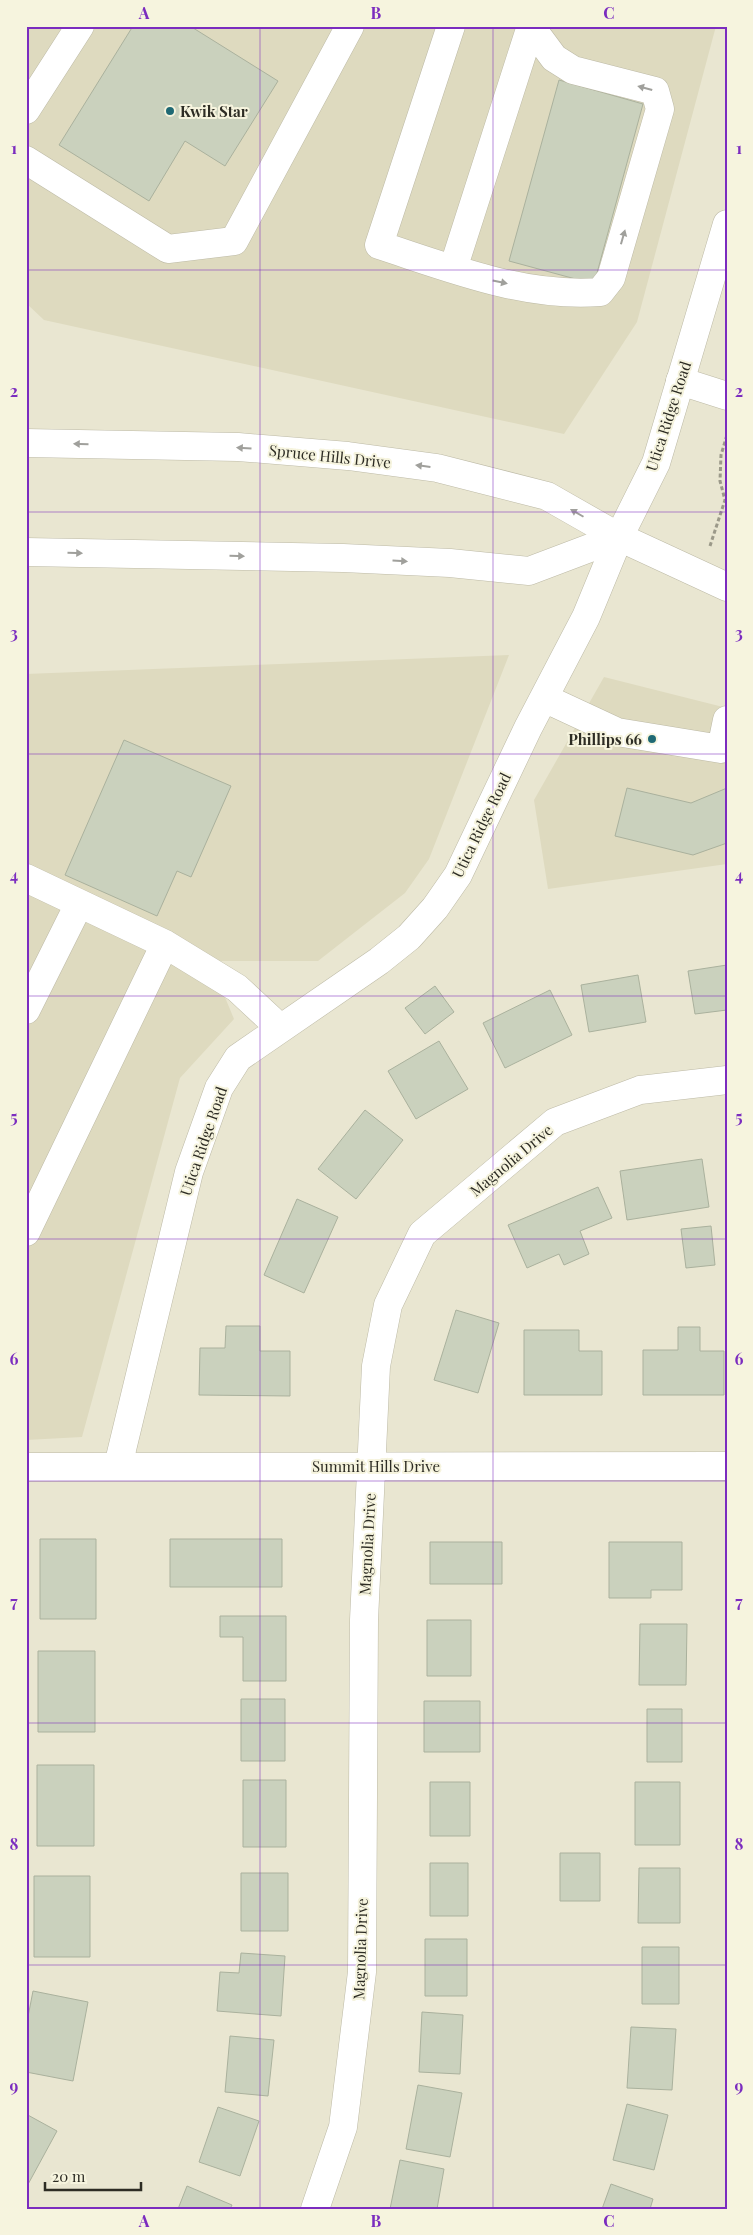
<svg xmlns="http://www.w3.org/2000/svg" width="753" height="2235" font-family="'Playfair Display',serif">
	<rect width="100%" height="100%" fill="#e9e6d1"/>
	<!-- built -->
	<path fill="#dedabf" d="M 26,26 L 716,26 L 637,322 L 564,434 L 44,320 L 26,303 Z
		M 509,655 L 429,859 L 405,893 L 318,961 L 210,961 L 234,1019 L 180,1078 L 82,1437 L 26,1440 L 26,674 Z
		M 604,677 L 727,708 L 727,864 L 548,889 L 534,800 Z"/>
	<!-- building -->
	<path fill="#cad1bd" stroke="#aab19d" d="M 133,26 L 190,26 L 278,81 L 225,166 L 185,141 L 149,201 L 59,145 Z
		M 559,80 L 643,104 L 594,284 L 509,261 Z
		M 124,740 L 231,786 L 191,877 L 177,871 L 157,916 L 65,875 Z
		M 627,788 L 691,803 L 727,788 L 727,843 L 693,855 L 615,836 Z
		M 727,965 L 727,1010 L 695,1014 L 688,971 Z
		M 638,975 L 646,1022 L 589,1032 L 581,985 Z
		M 435,986 L 454,1012 L 425,1034 L 405,1008 Z
		M 550,990 L 572,1035 L 505,1068 L 483,1023 Z
		M 439,1041 L 468,1089 L 416,1119 L 388,1071 Z
		M 365,1110 L 403,1140 L 356,1199 L 318,1169 Z
		M 702,1159 L 709,1207 L 627,1220 L 620,1171 Z
		M 598,1187 L 612,1218 L 580,1231 L 589,1254 L 564,1265 L 559,1254 L 527,1268 L 508,1225 Z
		M 297,1199 L 338,1217 L 304,1293 L 264,1275 Z
		M 711,1226 L 715,1265 L 686,1268 L 681,1229 Z
		M 456,1310 L 499,1323 L 478,1393 L 434,1380 Z
		M 226,1326 L 260,1326 L 260,1351 L 290,1351 L 290,1396 L 199,1395 L 200,1348 L 225,1348 Z
		M 678,1327 L 700,1327 L 700,1351 L 724,1351 L 724,1395 L 643,1395 L 643,1350 L 678,1350 Z
		M 524,1330 L 579,1330 L 579,1351 L 602,1351 L 602,1395 L 524,1395 Z
		M 40,1539 L 96,1539 L 96,1619 L 40,1619 Z
		M 170,1539 L 282,1539 L 282,1587 L 170,1587 Z
		M 430,1542 L 502,1542 L 502,1584 L 430,1584 Z
		M 609,1542 L 682,1542 L 682,1590 L 651,1590 L 651,1598 L 609,1598 Z
		M 220,1616 L 286,1616 L 286,1681 L 243,1681 L 243,1637 L 220,1637 Z
		M 427,1620 L 471,1620 L 471,1676 L 427,1676 Z
		M 640,1624 L 687,1624 L 686,1685 L 639,1685 Z
		M 38,1651 L 95,1651 L 95,1732 L 38,1732 Z
		M 241,1699 L 285,1699 L 285,1761 L 241,1761 Z
		M 424,1701 L 480,1701 L 480,1752 L 424,1752 Z
		M 647,1709 L 682,1709 L 682,1762 L 647,1762 Z
		M 37,1765 L 94,1765 L 94,1846 L 37,1846 Z
		M 243,1780 L 286,1780 L 286,1847 L 243,1847 Z
		M 430,1782 L 470,1782 L 470,1836 L 430,1836 Z
		M 635,1782 L 680,1782 L 680,1845 L 635,1845 Z
		M 560,1853 L 600,1853 L 600,1901 L 560,1901 Z
		M 430,1863 L 468,1863 L 468,1916 L 430,1916 Z
		M 639,1868 L 680,1868 L 680,1923 L 638,1923 Z
		M 241,1873 L 288,1873 L 288,1931 L 241,1931 Z
		M 34,1876 L 90,1876 L 90,1957 L 34,1957 Z
		M 425,1939 L 467,1939 L 467,1996 L 425,1996 Z
		M 642,1947 L 679,1947 L 679,2004 L 642,2004 Z
		M 241,1953 L 285,1956 L 281,2016 L 217,2011 L 220,1972 L 239,1973 Z
		M 33,1991 L 88,2002 L 73,2081 L 26,2072 L 26,2027 Z
		M 422,2012 L 463,2015 L 460,2074 L 419,2072 Z
		M 631,2027 L 676,2029 L 672,2090 L 627,2088 Z
		M 230,2036 L 274,2040 L 268,2096 L 225,2092 Z
		M 418,2085 L 462,2093 L 450,2157 L 406,2149 Z
		M 627,2104 L 668,2115 L 654,2170 L 613,2160 Z
		M 218,2107 L 259,2121 L 240,2176 L 199,2162 Z
		M 26,2114 L 57,2131 L 26,2188 Z
		M 400,2160 L 444,2169 L 437,2209 L 390,2209 Z
		M 611,2184 L 653,2199 L 650,2209 L 602,2209 Z
		M 187,2186 L 232,2205 L 230,2209 L 178,2209 Z"/>
	<g fill="none" stroke-linecap="round" stroke-linejoin="round">
		<!-- minor casing -->
		<g stroke="#bdbaa6" stroke-width="29">
			<path id="minor" d="M 451,26 L 379,245 C 450,268 525,298 600,292 L 611,278 L 660,109 L 655,91 L 573,70 L 554,58 L 531,27
				M 26,110 L 80,26
				M 26,160 L 168,249 L 234,241 L 350,26
				M 453,269 L 531,26
				M 680,381 L 727,396
				M 544,698 L 617,732 L 721,749 L 727,720
				M 26,878 L 165,944 L 237,988 L 280,1028
				M 26,1010 L 79,904
				M 26,1232 L 165,944
				M 118,1466 L 189,1172 L 219,1088 L 238,1058 L 379,961 L 409,937 L 435,908 L 458,875 L 528,728 L 586,617 L 619,537
				M 26,1467 L 727,1466
				M 315,2209 L 343,2127 L 362,1972 L 364,1620 L 376,1366 L 388,1305 L 422,1234 L 555,1122 L 640,1090 L 727,1080"/>
		</g>
		<!-- major casing -->
		<g stroke="#bdbaa6" stroke-width="29">
			<path id="major" d="M 26,443 L 238,447 L 348,456 L 437,468 L 547,496 L 619,537 L 727,587
				M 619,537 L 656,463 L 727,224
				M 26,552 L 343,558 L 450,563 L 529,571 L 619,537"/>
		</g>
		<!-- path -->
		<path stroke="#9b9989" stroke-width="3" stroke-dasharray="4 2.5" stroke-linecap="butt" d="M 710,546 L 725,500 L 720,481 L 721,455 L 727,435"/>
		<!-- minor -->
		<use href="#minor" stroke="#fff" stroke-width="28"/>
		<!-- major -->
		<use href="#major" stroke="#fff" stroke-width="28"/>
	</g>
	<!-- one-way arrows -->
	<defs><path id="oneway-solid" d="M-6-.8H1V-3.2L6.5 0L1 3.2V.8H-6Z" transform="scale(1.25)"/></defs>
	<g fill="#a0a09c">
		<use href="#oneway-solid" transform="translate(645 88) rotate(-165)"/>
		<use href="#oneway-solid" transform="translate(623 237) rotate(-74)"/>
		<use href="#oneway-solid" transform="translate(500 282) rotate(12)"/>
		<use href="#oneway-solid" transform="translate(81 444) rotate(-179)"/>
		<use href="#oneway-solid" transform="translate(244 448) rotate(-176)"/>
		<use href="#oneway-solid" transform="translate(423 466) rotate(-173)"/>
		<use href="#oneway-solid" transform="translate(577 513) rotate(-150)"/>
		<use href="#oneway-solid" transform="translate(75 553) rotate(1)"/>
		<use href="#oneway-solid" transform="translate(237 556) rotate(1)"/>
		<use href="#oneway-solid" transform="translate(400 561) rotate(3)"/>
	</g>
	<!-- grid -->
	<path fill="none" stroke="#7b2cbf" stroke-width="1" stroke-opacity="0.55" d="M 260,26 L 260,2209M 493,26 L 493,2209M 26,270 L 727,270M 26,512 L 727,512M 26,754 L 727,754M 26,996 L 727,996M 26,1239 L 727,1239M 26,1481 L 727,1481M 26,1723 L 727,1723M 26,1965 L 727,1965"/>
	<!-- markers -->
	<g fill="#1f6974" stroke="#f6f4de" stroke-width="2">
		<circle cx="170" cy="111" r="5"/>
		<circle cx="652" cy="739" r="5"/>
	</g>
	<g text-anchor="middle" dominant-baseline="central" stroke-width="4" stroke-linejoin="round" paint-order="stroke">
		<!-- poi labels -->
		<g font-size="15" font-weight="bold" fill="#2d2c24" stroke="#f6f4de" text-anchor="start">
			<text x="180" y="111">Kwik Star</text>
			<text x="642" y="739" text-anchor="end">Phillips 66</text>
		</g>
		<!-- street labels -->
		<g font-size="15" fill="#2d2c24" stroke="#f6f4de">
			<text transform="translate(668 416) rotate(-72)">Utica Ridge Road</text>
			<text transform="translate(330 456) rotate(6)">Spruce Hills Drive</text>
			<text transform="translate(481 825) rotate(-64)">Utica Ridge Road</text>
			<text transform="translate(203 1141) rotate(-71)">Utica Ridge Road</text>
			<text transform="translate(511 1160) rotate(-40)">Magnolia Drive</text>
			<text x="376" y="1466">Summit Hills Drive</text>
			<text transform="translate(367 1544) rotate(-87)">Magnolia Drive</text>
			<text transform="translate(360 1949) rotate(-88)">Magnolia Drive</text>
		</g>
	</g>
	<!-- border -->
	<rect width="753" height="2235" fill="none" stroke="#f6f4de" stroke-width="55"/>
	<!-- scale -->
	<path d="M45 2182v8h96v-8" fill="none" stroke="#2d2c24" stroke-width="2.5"/>
	<text x="52" y="2182" font-size="15" fill="#2d2c24" stroke="#f6f4de" stroke-width="4" paint-order="stroke">20 m</text>
	<rect x="28" y="28" width="698" height="2180" fill="none" stroke="#7b2cbf" stroke-width="2"/>
	<g font-size="16" text-anchor="middle" font-weight="bold" fill="#7b2cbf">
		<text x="144" y="19">A</text>
		<text x="376" y="19">B</text>
		<text x="609" y="19">C</text>
		<text x="14" y="154">1</text>
		<text x="739" y="154">1</text>
		<text x="14" y="397">2</text>
		<text x="739" y="397">2</text>
		<text x="14" y="639">3</text>
		<text x="739" y="639">3</text>
		<text x="14" y="881">4</text>
		<text x="739" y="881">4</text>
		<text x="14" y="1123">5</text>
		<text x="739" y="1123">5</text>
		<text x="14" y="1365">6</text>
		<text x="739" y="1365">6</text>
		<text x="14" y="1608">7</text>
		<text x="739" y="1608">7</text>
		<text x="14" y="1850">8</text>
		<text x="739" y="1850">8</text>
		<text x="14" y="2092">9</text>
		<text x="739" y="2092">9</text>
		<text x="144" y="2227">A</text>
		<text x="376" y="2227">B</text>
		<text x="609" y="2227">C</text>
	</g>
</svg>
